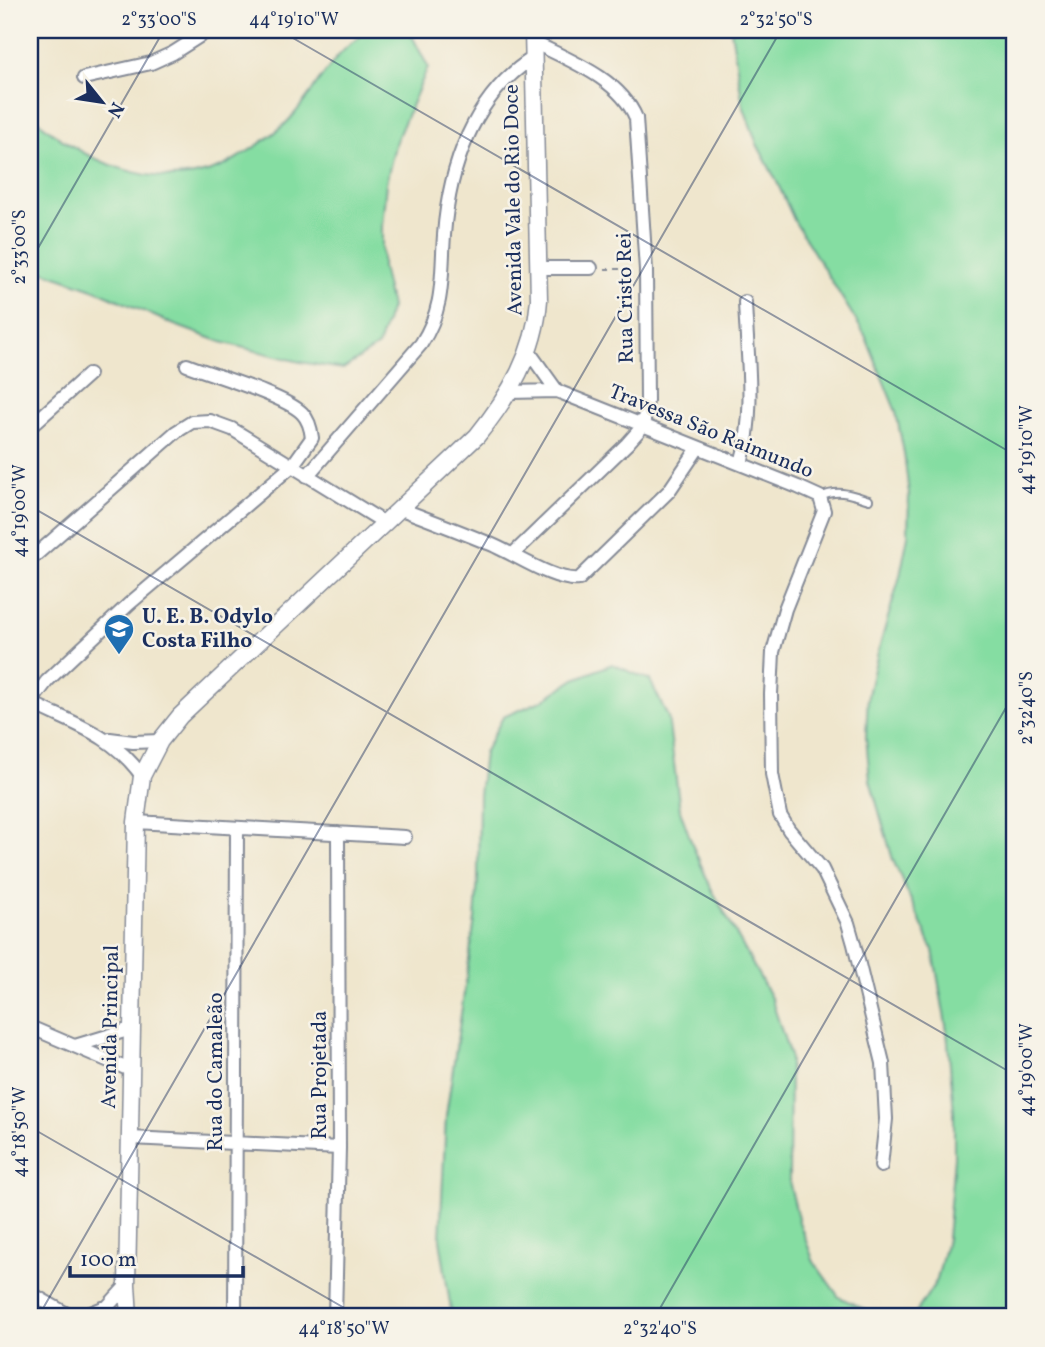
<svg xmlns="http://www.w3.org/2000/svg" width="1045" height="1347" font-family="Vollkorn,serif">
	<rect width="100%" height="100%" fill="#f7f3e8"/>
	<filter id="ink" filterUnits="userSpaceOnUse"><feTurbulence type="fractalNoise" baseFrequency=".0143" numOctaves="2"/><feDisplacementMap in="SourceGraphic" scale="14" xChannelSelector="R" yChannelSelector="G"/><feConvolveMatrix kernelMatrix="1 2 1 2 8 2 1 2 1" color-interpolation-filters="sRGB"/></filter>
	<filter id="wash" filterUnits="userSpaceOnUse"><feTurbulence type="fractalNoise" baseFrequency=".00686" numOctaves="4" result="noise"/><feDisplacementMap in="SourceGraphic" scale="28" xChannelSelector="R" yChannelSelector="G"/><feGaussianBlur stdDeviation="1.57" result="paint"/><feColorMatrix in="noise" values="0 0 0 0 0 0 0 0 0 0 0 0 0 0 0 0 0 1.4 0 .05"/><feComposite in="paint" operator="in"/></filter>
	<g filter="url(#wash)">
		<rect width="100%" height="100%" fill="#efe6cd"/>
		<!-- green -->
		<path fill="#85dda2" stroke="#508680" stroke-width="2" d="M 409,30 L 428,67 L 396,141 L 386,183 L 382,226 L 382,267 L 391,307 L 378,346 L 343,369 L 300,362 L 221,342 L 172,324 L 96,290 L 30,267 L 30,114 C 79,159 153,194 219,168 C 229,164 238,157 247,152 C 261,143 278,132 289,120 C 315,92 333,51 367,32 C 377,27 397,30 409,30 Z
			M 731,30 L 1015,30 L 1015,1317 L 452,1317 L 440,1239 L 446,1116 L 475,919 L 478,878 L 479,795 L 484,753 L 503,717 L 541,701 L 575,679 L 612,664 L 650,680 L 668,717 L 680,810 L 694,849 L 711,888 L 771,998 L 790,1056 L 789,1181 L 799,1222 L 814,1262 L 839,1297 L 876,1315 L 915,1314 L 937,1280 L 947,1239 L 954,1157 L 954,1112 L 947,1031 L 933,950 L 893,860 L 870,780 L 866,737 L 868,695 L 878,652 L 900,576 L 908,536 L 909,494 L 904,453 L 896,412 L 865,335 L 795,222 L 777,182 L 757,144 L 743,105 Z"/>
	</g>
	<g filter="url(#ink)">
		<g fill="none" stroke-linecap="round" stroke-linejoin="round">
			<!-- service casing -->
			<g stroke="#858a96" stroke-width="10">
				<path id="service" d="M 820,497 C 838,489 850,494 869,500"/>
			</g>
			<!-- minor casing -->
			<g stroke="#858a96" stroke-width="16">
				<path id="minor" d="M 84,78 L 151,63 L 173,53 L 209,30
					M 540,268 L 591,268
					M 529,352 L 557,391
					M 509,392 L 557,391 L 798,487 L 820,497 L 824,511 L 785,609 L 773,652 L 771,694 L 772,774 L 780,815 L 789,830 L 822,869 L 848,923 L 854,944 L 883,1063 L 886,1119 L 881,1166
					M 30,427 L 89,374
					M 741,464 C 756,411 747,357 745,302
					M 307,476 L 421,344 C 445,307 441,277 444,235 C 449,168 473,96 533,58
					M 401,509 C 430,520 459,531 488,543 C 512,552 554,582 579,579 L 669,491 L 698,448
					M 513,554 L 627,444 L 643,426 L 647,401 L 646,270 L 636,118 C 620,79 569,60 533,42
					M 30,560 L 176,432 L 192,422 L 210,421 L 232,429 L 385,523
					M 30,702 C 75,725 111,733 142,776
					M 30,710 L 34,698 L 47,681 L 129,604 L 292,466 L 312,438 C 311,429 309,420 302,413 C 285,396 213,375 187,365
					M 110,739 L 133,742 L 160,741
					M 136,822 L 405,837
					M 30,1027 L 130,1070
					M 75,1046 L 131,1029
					M 131,1138 L 339,1148
					M 30,1293 L 72,1317
					M 81,1317 L 108,1306 L 127,1285
					M 235,1317 L 237,828
					M 335,1317 L 339,1148 L 338,833"/>
			</g>
			<!-- tertiary casing -->
			<g stroke="#858a96" stroke-width="19">
				<path id="tertiary" d="M 129,1317 L 127,1285 L 136,822 L 142,776 L 160,741 L 180,716 L 477,436 C 510,395 535,353 539,300 L 533,30"/>
			</g>
			<!-- path -->
			<path stroke="#858a96" stroke-width="2" stroke-dasharray="5 5" stroke-linecap="butt" d="M 605,269 L 634,269"/>
			<!-- service -->
			<use href="#service" stroke="#fff" stroke-width="6"/>
			<!-- minor -->
			<use href="#minor" stroke="#fff" stroke-width="12"/>
			<!-- tertiary -->
			<use href="#tertiary" stroke="#fff" stroke-width="16"/>
		</g>
	</g>
	<!-- ticks -->
	<path fill="none" stroke="#1b2f5e" stroke-width="2" stroke-opacity="0.45" d="M 279,30 L 1015,455M 30,262 L 164,30M 30,506 L 1015,1075M 30,1127 L 360,1317M 38,1317 L 781,30M 655,1317 L 1015,692"/>
	<!-- icons -->
	<defs>
		<g id="school-pin" transform="scale(1.575)"><path d="M0 17L-7.5 6A9.5 9.5 0 1 1 7.5 6Z" fill="#1f6fb2" stroke="#f7f3e8"/><path d="M0-5L7-2L0 1L-7-2ZM-4 1L0 2.5L4 1V4Q0 6-4 4Z" fill="#fff"/></g>
	</defs>
	<g fill-rule="evenodd">
		<use href="#school-pin" x="119" y="629"/>
	</g>
	<g text-anchor="middle" dominant-baseline="central" stroke-width="5" stroke-linejoin="round" paint-order="stroke">
		<!-- street labels -->
		<g font-size="21" fill="#1b2f5e" stroke="#f7f3e8">
			<text transform="translate(514 200) rotate(-91)">Avenida Vale do Rio Doce</text>
			<text transform="translate(626 298) rotate(-91)">Rua Cristo Rei</text>
			<text transform="translate(711 432) rotate(22)">Travessa São Raimundo</text>
			<text transform="translate(111 1027) rotate(-89)">Avenida Principal</text>
			<text transform="translate(216 1072) rotate(-90)">Rua do Camaleão</text>
			<text transform="translate(320 1075) rotate(-90)">Rua Projetada</text>
		</g>
		<!-- poi labels -->
		<g font-size="21" font-weight="bold" fill="#1b2f5e" stroke="#f7f3e8" text-anchor="start">
			<text x="142" y="617">U. E. B. Odylo<tspan x="142" dy="24">Costa Filho</tspan></text>
		</g>
	</g>
	<!-- margin -->
	<rect width="1045" height="1347" fill="none" stroke="#f7f3e8" stroke-width="77"/>
	<!-- north arrow -->
	<g transform="translate(102 102) rotate(120)" stroke="#f7f3e8" stroke-width="5" paint-order="stroke">
	<path d="M0-5L12 26L0 18L-12 26Z" fill="#1b2f5e"/>
	<text y="-10" font-size="19" font-weight="bold" text-anchor="middle" fill="#1b2f5e">N</text>
	</g>
	<!-- scale -->
	<path d="M70 1266v10h173v-10" fill="none" stroke="#1b2f5e" stroke-width="3.5"/>
	<text x="80" y="1266" font-size="21" fill="#1b2f5e" stroke="#f7f3e8" stroke-width="5" paint-order="stroke">100 m</text>
	<rect x="38" y="38" width="968" height="1270" fill="none" stroke="#1b2f5e" stroke-width="2.5"/>
	<g font-size="18" text-anchor="middle" fill="#1b2f5e">
		<text x="159" y="25">2°33'00"S</text>
		<text x="294" y="25">44°19'10"W</text>
		<text x="776" y="25">2°32'50"S</text>
		<text transform="translate(19 247) rotate(-90)" y="6">2°33'00"S</text>
		<text transform="translate(1026 450) rotate(-90)" y="6">44°19'10"W</text>
		<text transform="translate(19 511) rotate(-90)" y="6">44°19'00"W</text>
		<text transform="translate(1026 708) rotate(-90)" y="6">2°32'40"S</text>
		<text transform="translate(1026 1070) rotate(-90)" y="6">44°19'00"W</text>
		<text transform="translate(19 1132) rotate(-90)" y="6">44°18'50"W</text>
		<text x="344" y="1334">44°18'50"W</text>
		<text x="660" y="1334">2°32'40"S</text>
	</g>
</svg>
